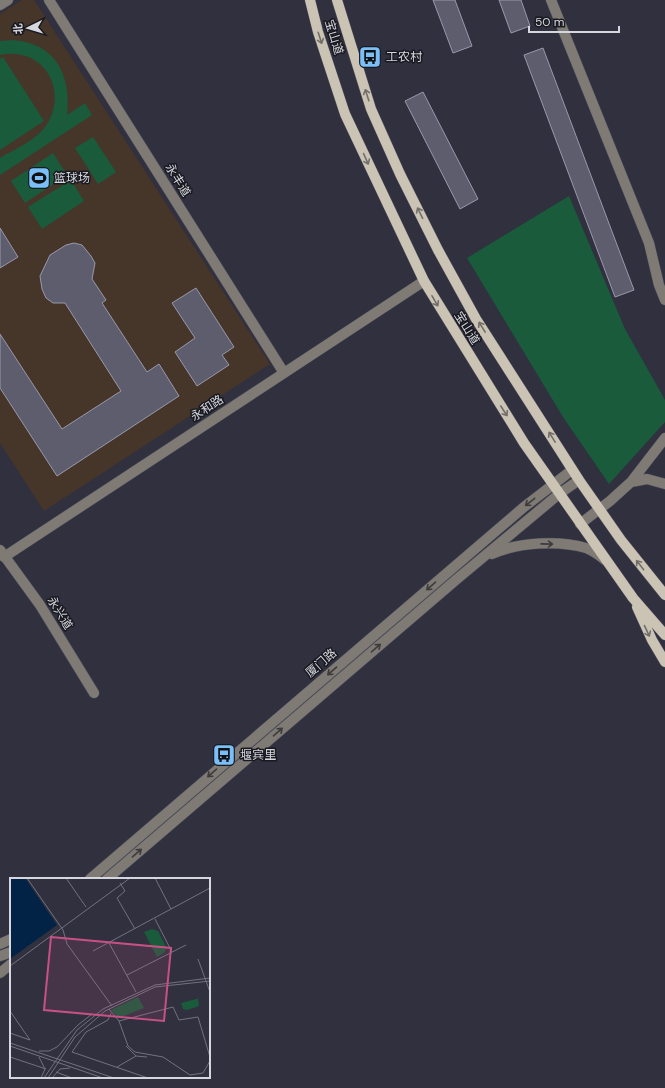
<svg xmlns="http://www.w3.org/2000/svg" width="665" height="1088" font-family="'DM Sans','Noto Sans SC',sans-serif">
	<rect width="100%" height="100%" fill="#30303f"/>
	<!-- education -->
	<path fill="#46362a" d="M 22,0 L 34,0 L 270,364 L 44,511 L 0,443 L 0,14 Z"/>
	<!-- green -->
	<path fill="#195b3b" d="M 13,40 C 57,44 71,75 67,115 L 85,103 L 92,115 L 0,175 L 0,158 C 15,149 37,140 47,124 C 69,88 42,46 0,55 L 0,41 Z
		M 3,57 L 44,121 L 0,150 L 0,59 Z
		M 93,137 L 116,172 L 98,184 L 75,148 Z
		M 53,153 L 67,175 L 25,203 L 11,181 Z
		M 71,180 L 84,201 L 42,229 L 28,207 Z
		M 569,196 L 625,329 L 665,400 L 665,422 L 609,484 L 563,417 L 467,258 Z"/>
	<!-- building -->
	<path fill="#5d5d6d" stroke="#9899ab" d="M 433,0 L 455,0 L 472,46 L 453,53 Z
		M 499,0 L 521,0 L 530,26 L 511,33 Z
		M 543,48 L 634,290 L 615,297 L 524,55 Z
		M 423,92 L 478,199 L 460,209 L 405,101 Z
		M 0,228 L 18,257 L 0,268 Z
		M 74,243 L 82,245 L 91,256 L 95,263 L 92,279 L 106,300 L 102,303 L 147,372 L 159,364 L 179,396 L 57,476 L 0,388 L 0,334 L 62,429 L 121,391 L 65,303 L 53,303 L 46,298 L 42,289 L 40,276 L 50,255 L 66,245 Z
		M 196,288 L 234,347 L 222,355 L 229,365 L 197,386 L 175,352 L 195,338 L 172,303 Z"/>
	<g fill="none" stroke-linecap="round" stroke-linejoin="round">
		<!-- minor casing -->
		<g stroke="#4e4e5c" stroke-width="11">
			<path id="minor" d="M 49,0 L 284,373
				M 551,0 L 649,243 L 659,285 L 665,300
				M 0,5 L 8,0
				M 631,482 L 647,479 L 665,484
				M 580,524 L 610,501 L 631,482 L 665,438
				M 0,550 L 40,605 L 94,693
				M 492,554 C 518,542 559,540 586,548 C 593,551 599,555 605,560
				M 4,557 L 424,281
				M 90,879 L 524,507 L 572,470
				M 107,879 L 457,579 L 559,494 L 579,480
				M 0,944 L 11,939
				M 0,956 L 11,952
				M 0,973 L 11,964"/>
		</g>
		<!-- major casing -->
		<g stroke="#4e4e5c" stroke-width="11">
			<path id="major" d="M 310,0 L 318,32 L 345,114 L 424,281 L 524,443 L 633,598 L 665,635
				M 337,0 L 371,109 L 400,174 L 438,250 L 476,319 L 579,480 L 621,540 L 665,595
				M 637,607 L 652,640 L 665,662"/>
		</g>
		<!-- minor -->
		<use href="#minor" stroke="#7f7b74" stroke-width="10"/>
		<!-- major -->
		<use href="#major" stroke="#cbc4b5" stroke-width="10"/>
	</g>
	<!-- one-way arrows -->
	<defs><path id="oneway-shaft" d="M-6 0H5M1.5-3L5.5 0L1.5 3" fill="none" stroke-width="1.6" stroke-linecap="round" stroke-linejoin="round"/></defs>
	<g stroke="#726e6a">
		<use href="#oneway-shaft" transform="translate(320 38) rotate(72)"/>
		<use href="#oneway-shaft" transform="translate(367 95) rotate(-108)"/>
		<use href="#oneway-shaft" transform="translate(366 159) rotate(66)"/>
		<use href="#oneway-shaft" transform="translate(420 213) rotate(-116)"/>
		<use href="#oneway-shaft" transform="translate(435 301) rotate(60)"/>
		<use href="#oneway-shaft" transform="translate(482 327) rotate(-122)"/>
		<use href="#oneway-shaft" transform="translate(504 411) rotate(57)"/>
		<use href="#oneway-shaft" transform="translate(552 437) rotate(-122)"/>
		<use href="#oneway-shaft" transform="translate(640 565) rotate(-128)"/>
		<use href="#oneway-shaft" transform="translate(647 631) rotate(65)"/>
	</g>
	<g stroke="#3d3b3d">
		<use href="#oneway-shaft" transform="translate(530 502) rotate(142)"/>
		<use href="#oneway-shaft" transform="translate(547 544) rotate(1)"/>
		<use href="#oneway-shaft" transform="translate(431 586) rotate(139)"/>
		<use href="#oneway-shaft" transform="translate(376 648) rotate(-41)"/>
		<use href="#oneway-shaft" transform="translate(332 671) rotate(139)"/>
		<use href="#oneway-shaft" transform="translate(278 732) rotate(-41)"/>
		<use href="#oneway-shaft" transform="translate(212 773) rotate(139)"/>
		<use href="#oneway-shaft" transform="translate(137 853) rotate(-41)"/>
	</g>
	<!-- icons -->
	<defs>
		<g id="bus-square" transform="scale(1.15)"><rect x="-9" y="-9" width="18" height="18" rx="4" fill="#7abff8" stroke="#191920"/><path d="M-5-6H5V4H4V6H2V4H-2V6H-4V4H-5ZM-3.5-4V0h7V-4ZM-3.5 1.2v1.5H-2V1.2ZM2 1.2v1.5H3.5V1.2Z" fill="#111"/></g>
		<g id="stadium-square" transform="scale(1.15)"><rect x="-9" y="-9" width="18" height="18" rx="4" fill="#7abff8" stroke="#191920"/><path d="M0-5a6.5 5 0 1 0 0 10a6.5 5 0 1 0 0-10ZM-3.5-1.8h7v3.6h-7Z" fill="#111"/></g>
	</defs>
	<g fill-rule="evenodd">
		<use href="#bus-square" x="370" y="57"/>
		<use href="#stadium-square" x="39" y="178"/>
		<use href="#bus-square" x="224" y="755"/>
	</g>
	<g text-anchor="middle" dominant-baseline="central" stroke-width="3" stroke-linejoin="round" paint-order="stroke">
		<!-- street labels -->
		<g font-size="12" fill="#d6d6df" stroke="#191920">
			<text transform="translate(334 37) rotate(73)">宝山道</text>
			<text transform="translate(178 180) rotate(58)">永丰道</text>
			<text transform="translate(467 328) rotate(58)">宝山道</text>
			<text transform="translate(207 408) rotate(-33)">永和路</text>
			<text transform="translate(60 613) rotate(58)">永兴道</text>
			<text transform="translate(321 663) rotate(-41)">厦门路</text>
		</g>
		<!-- poi labels -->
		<g font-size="12" fill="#d6d6df" stroke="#191920" text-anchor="start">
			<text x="386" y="57">工农村</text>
			<text x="54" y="178">篮球场</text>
			<text x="240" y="755">堰宾里</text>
		</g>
	</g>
	<!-- overview -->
	<g transform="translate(10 878)">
		<rect width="200" height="200" fill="#30303f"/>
		<path d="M 142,51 L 148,53 L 156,69 L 155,74 L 147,79 L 134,54 ZM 128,119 L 134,130 L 109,140 L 101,132 ZM 190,120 L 188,121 L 189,128 L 177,132 L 173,131 L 171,125 Z" fill="#195b3b"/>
		<path d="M 0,0 L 15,0 L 47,47 L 0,81 Z" fill="#022346"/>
		<path fill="none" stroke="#72727f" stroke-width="1" d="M 17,0 L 53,52 L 57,66 L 102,128M 56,0 L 76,29M 145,0 L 161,31M 110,5 L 115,13 L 107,20 L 125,51M 145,41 L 162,74M 99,65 L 126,114M 83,73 L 200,10M 188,81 L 200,114M 0,88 L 120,0M 117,97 L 176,67M 99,131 L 109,143 L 118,168 L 125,174 L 153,179 L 180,197 L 193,195 L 200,183M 0,133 L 20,162 L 0,155M 101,135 L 98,142 L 76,154 L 62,174 L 138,200M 109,143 L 163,129 L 169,142 L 188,139 L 200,179M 0,165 L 104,200M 0,168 L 93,200M 116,168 L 126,178 L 137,179M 29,173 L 39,173 L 47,169 L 68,147 L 82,136M 0,179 L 36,191M 29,179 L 35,191 L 31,200M 107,189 L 126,178M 46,194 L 62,200M 34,200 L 67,152 L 93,131 L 145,107 L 200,100M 38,200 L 65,159 L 95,133 L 145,109 L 200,103M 42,200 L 50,191 L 60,190"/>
		<path fill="#c85183" fill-opacity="0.15" stroke="#c85183" stroke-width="2" d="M 41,59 L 161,70 L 154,143 L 34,132 Z"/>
		<rect width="200" height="200" fill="none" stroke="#d6d6df" stroke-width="2"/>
	</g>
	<!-- north arrow -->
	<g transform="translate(28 28) rotate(265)" stroke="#191920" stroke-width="3" paint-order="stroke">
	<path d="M0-3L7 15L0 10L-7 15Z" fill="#d6d6df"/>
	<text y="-6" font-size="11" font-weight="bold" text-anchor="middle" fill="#d6d6df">北</text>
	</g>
	<!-- scale -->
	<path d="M529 26v6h90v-6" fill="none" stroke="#d6d6df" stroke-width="2"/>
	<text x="535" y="26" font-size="12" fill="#d6d6df" stroke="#191920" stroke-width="3" paint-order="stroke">50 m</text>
</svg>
